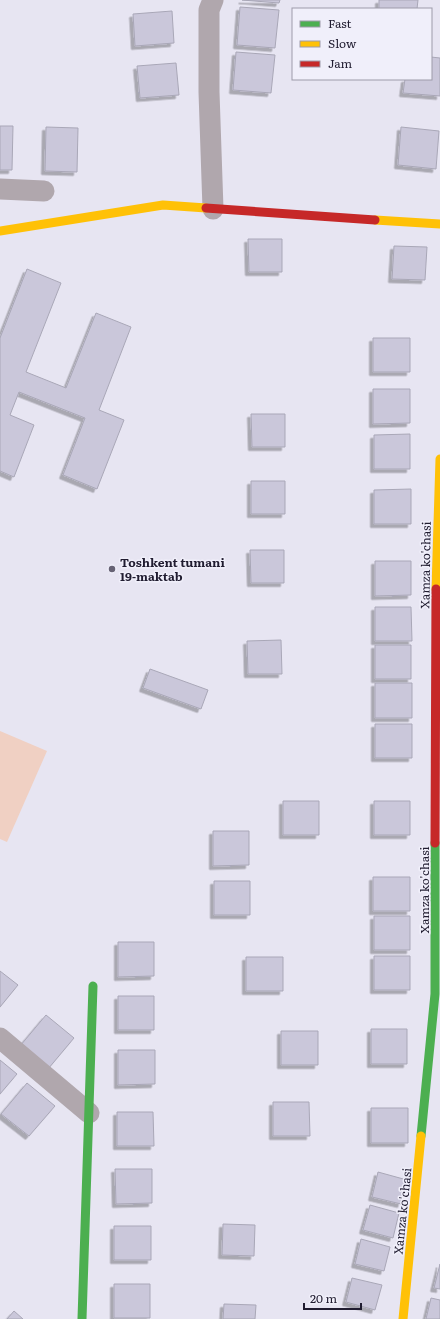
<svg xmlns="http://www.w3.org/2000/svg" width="440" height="1319" font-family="Literata,serif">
	<defs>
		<filter id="shadow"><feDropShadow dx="-3.5" dy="3.5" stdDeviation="0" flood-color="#0004"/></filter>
	</defs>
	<rect width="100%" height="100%" fill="#e7e5f2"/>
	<!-- park -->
	<path fill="#f0d0c3" d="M 0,731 L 47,751 L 7,842 L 0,839 Z"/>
	<!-- building -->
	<path fill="#cac7da" stroke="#a9a7b7" filter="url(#shadow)" d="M 242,0 L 280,0 L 279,3 Z
		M 379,0 L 418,0 L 417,9 L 379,9 Z
		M 240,7 L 279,10 L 275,48 L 237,45 Z
		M 172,11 L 174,43 L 135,46 L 133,14 Z
		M 236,52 L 275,55 L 271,93 L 233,90 Z
		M 431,57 L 440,58 L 440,96 L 403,93 L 405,79 L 431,79 Z
		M 176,63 L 179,95 L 140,98 L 137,66 Z
		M 0,126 L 13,126 L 12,170 L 0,170 Z
		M 46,127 L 78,128 L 77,172 L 45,171 Z
		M 401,127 L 439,131 L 436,169 L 398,165 Z
		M 248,239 L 282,239 L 282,272 L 249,272 Z
		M 394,246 L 427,247 L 425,280 L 392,279 Z
		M 27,269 L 61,283 L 26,372 L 66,388 L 96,313 L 131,327 L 99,410 L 124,420 L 97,489 L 63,475 L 85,418 L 19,392 L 10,415 L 34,425 L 14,477 L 0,471 L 0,338 Z
		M 373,338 L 410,338 L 410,372 L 373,372 Z
		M 373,389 L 410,389 L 410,423 L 373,424 Z
		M 251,414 L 285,414 L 285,447 L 252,447 Z
		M 410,434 L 410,469 L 374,469 L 374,435 Z
		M 251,481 L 285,481 L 285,514 L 251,514 Z
		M 411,489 L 411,524 L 374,524 L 374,490 Z
		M 250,550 L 284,550 L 284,583 L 251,583 Z
		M 375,561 L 411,561 L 411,595 L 375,596 Z
		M 375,607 L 411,607 L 412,641 L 375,641 Z
		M 281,640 L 282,674 L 248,674 L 247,641 Z
		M 375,645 L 411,645 L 411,679 L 375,679 Z
		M 150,669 L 208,690 L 201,709 L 143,688 Z
		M 375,683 L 412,683 L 412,718 L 375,718 Z
		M 375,724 L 412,724 L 412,758 L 375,758 Z
		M 283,801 L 319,801 L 319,835 L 283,835 Z
		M 374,801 L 410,801 L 410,835 L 374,835 Z
		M 213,831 L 249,831 L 249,865 L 213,866 Z
		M 373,877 L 410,877 L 410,911 L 373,911 Z
		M 214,881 L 250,881 L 250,915 L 214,915 Z
		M 374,916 L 410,916 L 410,950 L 374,950 Z
		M 118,942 L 154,942 L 154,976 L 118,977 Z
		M 374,956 L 410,956 L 410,990 L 374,990 Z
		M 246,957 L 283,957 L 283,991 L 246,991 Z
		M 0,971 L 18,985 L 0,1007 Z
		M 118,996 L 154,996 L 154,1030 L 118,1030 Z
		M 46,1015 L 74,1038 L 48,1069 L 20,1046 Z
		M 371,1029 L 407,1029 L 407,1064 L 371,1064 Z
		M 281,1031 L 318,1031 L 318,1065 L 281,1065 Z
		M 118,1050 L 155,1050 L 155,1084 L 118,1085 Z
		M 0,1060 L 17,1074 L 0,1094 Z
		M 27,1083 L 55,1106 L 29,1136 L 1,1114 Z
		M 273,1102 L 309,1102 L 310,1136 L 273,1136 Z
		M 371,1108 L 408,1108 L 408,1143 L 371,1143 Z
		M 117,1112 L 153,1112 L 154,1146 L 117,1146 Z
		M 115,1169 L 152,1169 L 152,1203 L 116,1204 Z
		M 378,1172 L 407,1180 L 401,1204 L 372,1197 Z
		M 370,1205 L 399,1213 L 393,1238 L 363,1230 Z
		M 223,1224 L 255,1225 L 254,1256 L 222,1255 Z
		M 114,1226 L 151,1226 L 151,1260 L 114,1260 Z
		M 361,1239 L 390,1247 L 384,1271 L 355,1264 Z
		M 440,1264 L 440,1289 L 434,1288 Z
		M 352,1278 L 382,1285 L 375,1310 L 346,1302 Z
		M 114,1284 L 150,1284 L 150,1318 L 114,1318 Z
		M 431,1298 L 440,1300 L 440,1319 L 426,1319 Z
		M 224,1304 L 256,1305 L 255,1319 L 223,1319 Z
		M 14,1311 L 23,1319 L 7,1319 Z"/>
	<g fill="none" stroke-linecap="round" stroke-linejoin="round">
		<!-- street -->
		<path stroke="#b0a7ad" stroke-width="21" d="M 0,189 L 44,191
			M 213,209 L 209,92 L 209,10 L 213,0
			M 0,1038 L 89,1113"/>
		<!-- fast -->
		<path stroke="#4caf50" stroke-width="9" d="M 421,1136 L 435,994 L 435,843
			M 82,1319 L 93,986"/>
		<!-- slow -->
		<path stroke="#ffc107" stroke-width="9" d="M 375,220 L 440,224
			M 0,231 L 163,205 L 206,208
			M 436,589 L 440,459
			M 403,1319 L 421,1136"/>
		<!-- jam -->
		<path stroke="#c62828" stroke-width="9" d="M 206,208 L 375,220
			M 435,843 L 436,589"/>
	</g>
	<!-- markers -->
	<circle fill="#666274" stroke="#f0effa" stroke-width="1.5" cx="112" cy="569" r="4"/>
	<g text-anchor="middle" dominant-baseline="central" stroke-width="3" stroke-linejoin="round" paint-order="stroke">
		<!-- poi labels -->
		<g font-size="12" font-weight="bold" fill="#201c30" stroke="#f0effa" text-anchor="start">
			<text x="120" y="562">Toshkent tumani<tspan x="120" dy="14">19-maktab</tspan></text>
		</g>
		<!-- street labels -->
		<g font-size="12" fill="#201c30" stroke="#f0effa">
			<text transform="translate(425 565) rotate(-89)">Xamza ko'chasi</text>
			<text transform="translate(424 890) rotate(-90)">Xamza ko'chasi</text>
			<text transform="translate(402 1211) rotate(-84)">Xamza ko'chasi</text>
		</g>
	</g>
	<!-- legend -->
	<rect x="292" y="8" width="140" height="72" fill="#f0effa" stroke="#9d9ba9"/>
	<rect x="300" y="21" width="20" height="6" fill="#4caf50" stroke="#9d9ba9"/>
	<text x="328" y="28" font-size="12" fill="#201c30">Fast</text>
	<rect x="300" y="41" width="20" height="6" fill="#ffc107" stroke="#9d9ba9"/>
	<text x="328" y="48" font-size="12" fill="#201c30">Slow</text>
	<rect x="300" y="61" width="20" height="6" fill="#c62828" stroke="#9d9ba9"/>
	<text x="328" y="68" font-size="12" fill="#201c30">Jam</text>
	<!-- scale -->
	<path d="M304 1303v6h57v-6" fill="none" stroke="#201c30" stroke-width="2"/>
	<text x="310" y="1303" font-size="12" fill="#201c30" stroke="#f0effa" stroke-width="3" paint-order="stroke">20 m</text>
</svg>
